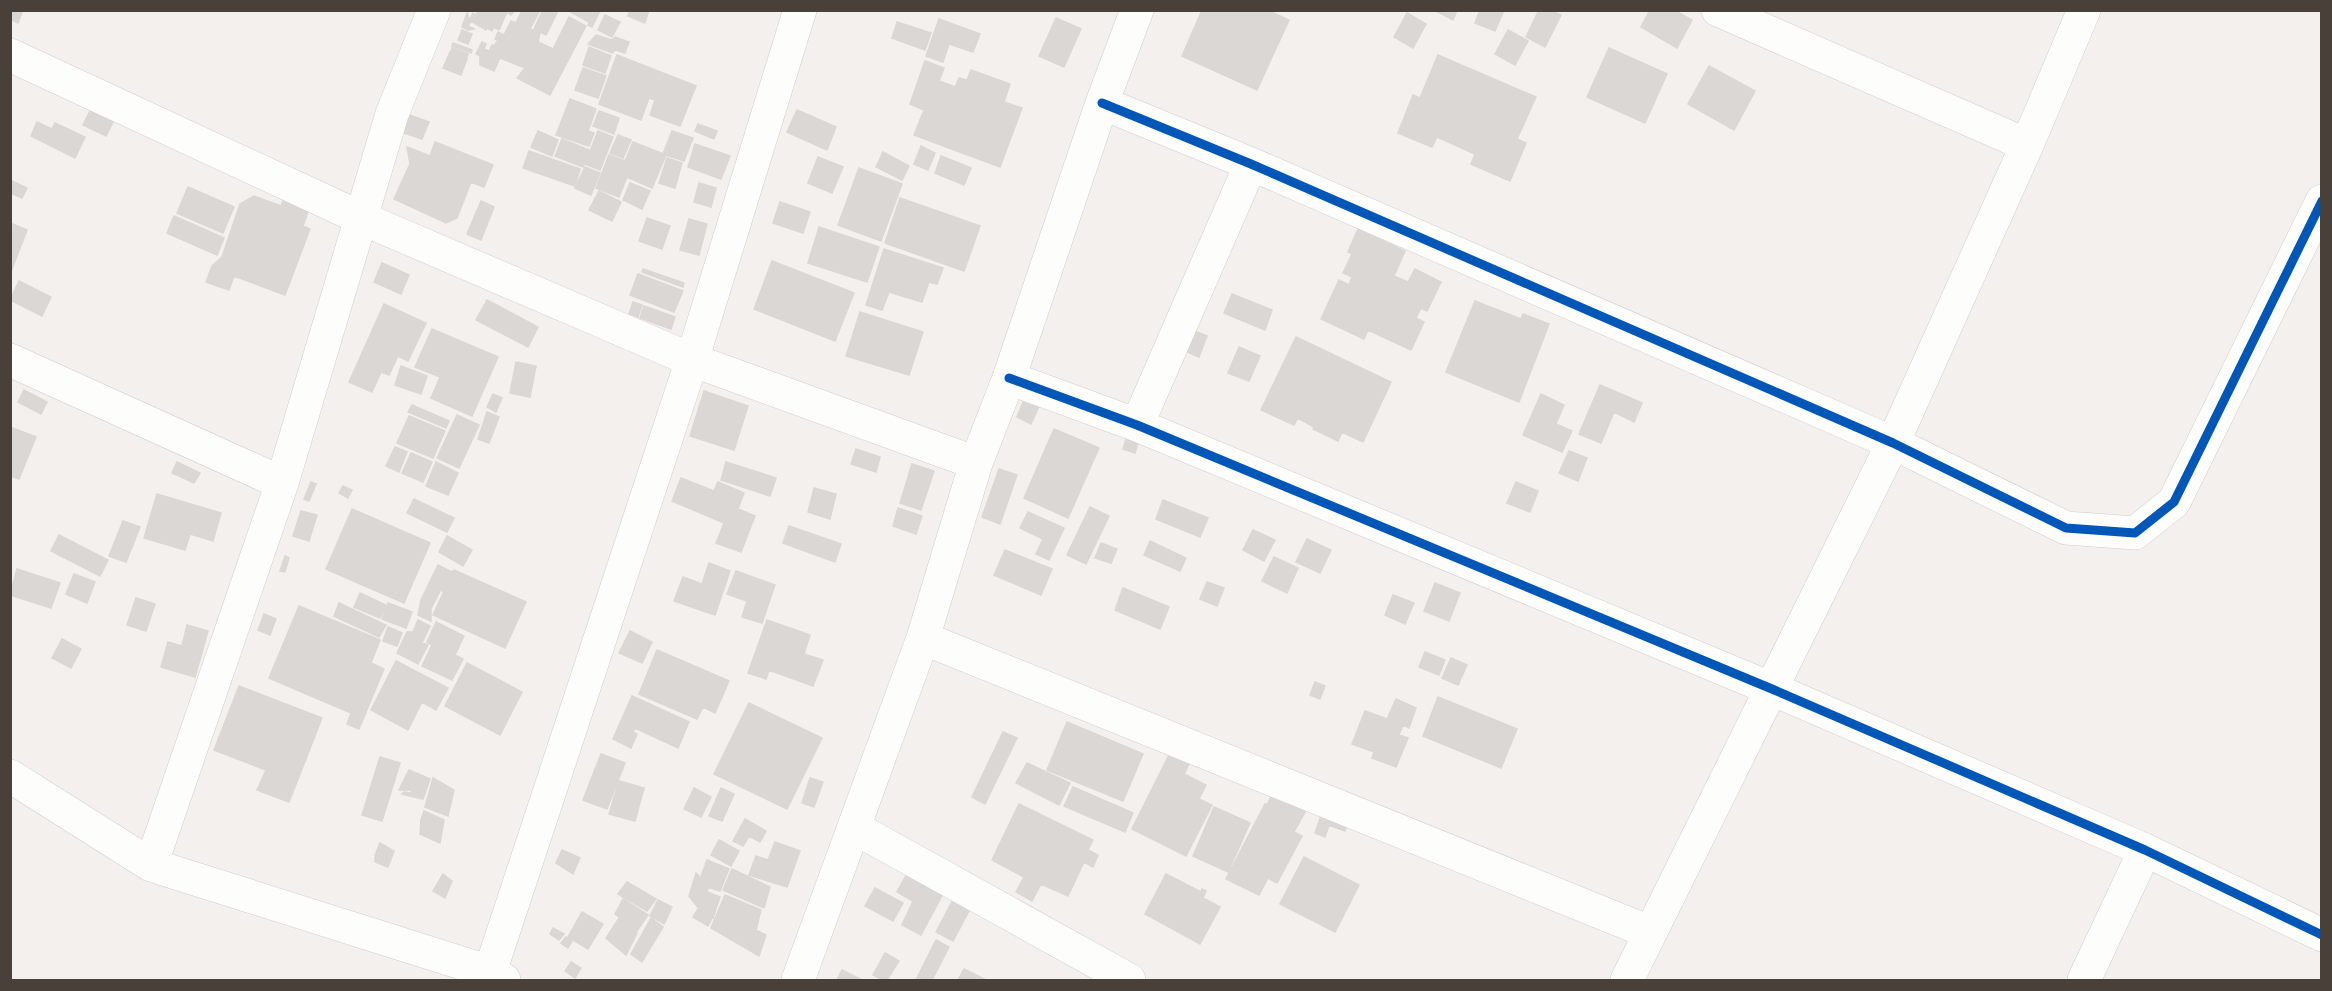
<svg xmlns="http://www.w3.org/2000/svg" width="2332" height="991" font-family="Inter,sans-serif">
	<rect width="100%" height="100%" fill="#f3f0ed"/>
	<!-- building -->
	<path fill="#dbd7d4" stroke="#dbd7d3" stroke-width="1.5" d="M 10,10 L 23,10 L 18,23 L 10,19 Z
		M 479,10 L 515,10 L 511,15 L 507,12 L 499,30 L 494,27 L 492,31 L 487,28 L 486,30 L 471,21 L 468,26 L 474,29 L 468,30 L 462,27 L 467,13 L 470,20 L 473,13 L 476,15 Z
		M 522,10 L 540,10 L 530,29 L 540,33 L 538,42 L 553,49 L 569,17 L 586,26 L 550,95 L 517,78 L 525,68 L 500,58 L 494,71 L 480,65 L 480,56 L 476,54 L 482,42 L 486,44 L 484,49 L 489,51 L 492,45 L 494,46 L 498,40 L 495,39 L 498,32 L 504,35 L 511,21 L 516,23 Z
		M 543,10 L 558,11 L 546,35 L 534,29 Z
		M 567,10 L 599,10 L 600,11 L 592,27 L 588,25 L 589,22 Z
		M 630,10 L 649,10 L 645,23 L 628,16 Z
		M 1202,10 L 1267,10 L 1289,20 L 1257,90 L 1182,56 Z
		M 1434,10 L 1457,10 L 1453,20 Z
		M 1480,10 L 1504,10 L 1495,31 L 1475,23 Z
		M 1539,10 L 1551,10 L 1561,15 L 1545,47 L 1526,37 Z
		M 1650,10 L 1674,10 L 1692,20 L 1677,48 L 1641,27 Z
		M 1407,13 L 1426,24 L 1413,48 L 1394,37 Z
		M 605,15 L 620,22 L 612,37 L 598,30 Z
		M 1056,18 L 1081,29 L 1064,67 L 1039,56 Z
		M 939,19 L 980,34 L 973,52 L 949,44 L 943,62 L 926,56 Z
		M 897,22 L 931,33 L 925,50 L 892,38 Z
		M 462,30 L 472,34 L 468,44 L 458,40 Z
		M 1508,30 L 1528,41 L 1515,65 L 1495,54 Z
		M 596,35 L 612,40 L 615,37 L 629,42 L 625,53 L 616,50 L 612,53 L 588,44 Z
		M 453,43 L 472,50 L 471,53 L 452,46 Z
		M 589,47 L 611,56 L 605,73 L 583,65 Z
		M 452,48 L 468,54 L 467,58 L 451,51 Z
		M 1609,48 L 1667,74 L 1645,123 L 1587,97 Z
		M 450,52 L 467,59 L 461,75 L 443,68 Z
		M 617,55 L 696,86 L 680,126 L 650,115 L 655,100 L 649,98 L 641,120 L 599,104 Z
		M 1438,55 L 1536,97 L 1517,139 L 1526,143 L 1510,181 L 1471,164 L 1475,154 L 1437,137 L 1432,147 L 1398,133 L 1413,95 L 1420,98 Z
		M 925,61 L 944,68 L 939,81 L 955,87 L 959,78 L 967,80 L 971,70 L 1010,84 L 1004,102 L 1022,108 L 1000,167 L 914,135 L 924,110 L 910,104 Z
		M 1709,66 L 1755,91 L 1734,130 L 1688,104 Z
		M 583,68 L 606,76 L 598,98 L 575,90 Z
		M 570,99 L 596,109 L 588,131 L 594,133 L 589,146 L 556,135 Z
		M 92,107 L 115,118 L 106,136 L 83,125 Z
		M 797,110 L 836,127 L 827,150 L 787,132 Z
		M 599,111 L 619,118 L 614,134 L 593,126 Z
		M 401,112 L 429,122 L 422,139 L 395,130 Z
		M 37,122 L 52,129 L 55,123 L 85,137 L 75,158 L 31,136 Z
		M 698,124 L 717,131 L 714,139 L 695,131 Z
		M 538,131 L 558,140 L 552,156 L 531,147 Z
		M 598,131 L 613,137 L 600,170 L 585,164 Z
		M 672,131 L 693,138 L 684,161 L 663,154 Z
		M 618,135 L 631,140 L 623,158 L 610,153 Z
		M 562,139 L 589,150 L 583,167 L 555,156 Z
		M 435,142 L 493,165 L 484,187 L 471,182 L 457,218 L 446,223 L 394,199 L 410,164 L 407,147 L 430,156 Z
		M 633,142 L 666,155 L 652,188 L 627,177 L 619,197 L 596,188 L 609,155 L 625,161 Z
		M 695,144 L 730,156 L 721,179 L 688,167 Z
		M 921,146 L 935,153 L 928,170 L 914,164 Z
		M 529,151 L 580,169 L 575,186 L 523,168 Z
		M 883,152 L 909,166 L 902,180 L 876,167 Z
		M 941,156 L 971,168 L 964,185 L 935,173 Z
		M 818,157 L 843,167 L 832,193 L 808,183 Z
		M 667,158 L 682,163 L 675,188 L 659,183 Z
		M 585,167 L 600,173 L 591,195 L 575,188 Z
		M 859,168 L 902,184 L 881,241 L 838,225 Z
		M 10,180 L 27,188 L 22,198 L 10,193 Z
		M 630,183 L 650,191 L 642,209 L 623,200 Z
		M 699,183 L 716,188 L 711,207 L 694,202 Z
		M 188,187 L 234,207 L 223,233 L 177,213 Z
		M 599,191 L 621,202 L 612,221 L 589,210 Z
		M 254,196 L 281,206 L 285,196 L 310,206 L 303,226 L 310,229 L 285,295 L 234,276 L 229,290 L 206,282 L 212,266 L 222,257 L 240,204 Z
		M 900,198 L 980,226 L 964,271 L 885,243 Z
		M 481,201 L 494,207 L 481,240 L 467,234 Z
		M 780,202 L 810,212 L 803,233 L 773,223 Z
		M 174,216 L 224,238 L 217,255 L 167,233 Z
		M 647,218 L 670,226 L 662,249 L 639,241 Z
		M 689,219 L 707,224 L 699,255 L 680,250 Z
		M 10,223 L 27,230 L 12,269 L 10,268 Z
		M 819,227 L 879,247 L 867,282 L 808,263 Z
		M 1358,229 L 1405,251 L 1394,276 L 1408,282 L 1415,269 L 1441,282 L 1427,311 L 1421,308 L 1416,318 L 1424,322 L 1411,350 L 1368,330 L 1364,339 L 1321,319 L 1339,280 L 1349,285 L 1352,277 L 1343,273 L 1352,254 L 1348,252 Z
		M 884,249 L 943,268 L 937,284 L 929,282 L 922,302 L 889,292 L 882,310 L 866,305 Z
		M 772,261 L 854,293 L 835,341 L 754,309 Z
		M 382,263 L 409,275 L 401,294 L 374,282 Z
		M 643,269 L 684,283 L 683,287 L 642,272 Z
		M 638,274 L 683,291 L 674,312 L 630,295 Z
		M 19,281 L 51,297 L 42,316 L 10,300 Z
		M 1232,294 L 1272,310 L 1265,330 L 1224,313 Z
		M 487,300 L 538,327 L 528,347 L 476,320 Z
		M 1475,301 L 1521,319 L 1523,314 L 1549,324 L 1519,402 L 1446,372 Z
		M 633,302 L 642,305 L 638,317 L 629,314 Z
		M 384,304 L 426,323 L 408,361 L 398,356 L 389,375 L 381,372 L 372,392 L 349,382 Z
		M 644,306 L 675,317 L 671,329 L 640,318 Z
		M 860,312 L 923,332 L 909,375 L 846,356 Z
		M 1184,327 L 1207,336 L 1199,357 L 1176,347 Z
		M 432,329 L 498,357 L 472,416 L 431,398 L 440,377 L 415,367 Z
		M 1296,337 L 1391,382 L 1363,442 L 1342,432 L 1338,441 L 1313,429 L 1314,427 L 1298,418 L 1294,425 L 1261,410 Z
		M 1239,347 L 1260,356 L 1249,381 L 1228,373 Z
		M 516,362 L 536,366 L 530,397 L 510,393 Z
		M 401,366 L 427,376 L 421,394 L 395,385 Z
		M 1600,385 L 1642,403 L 1634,422 L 1614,412 L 1601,443 L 1579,434 Z
		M 24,390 L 47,402 L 41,414 L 18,402 Z
		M 704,391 L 748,406 L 734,450 L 690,436 Z
		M 493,394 L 502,398 L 496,412 L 487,407 Z
		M 1541,394 L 1564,405 L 1556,424 L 1572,431 L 1562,452 L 1523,435 Z
		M 1026,395 L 1041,402 L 1031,424 L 1017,417 Z
		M 412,405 L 449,421 L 446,428 L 408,412 Z
		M 487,412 L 499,417 L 489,443 L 478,439 Z
		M 457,415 L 479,425 L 459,468 L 437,458 Z
		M 409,416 L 445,431 L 433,458 L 397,443 Z
		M 10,427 L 36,437 L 19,479 L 10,476 Z
		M 1054,429 L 1099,448 L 1068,518 L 1024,498 Z
		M 1127,436 L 1139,439 L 1135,453 L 1123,449 Z
		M 395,447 L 407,452 L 399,472 L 386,466 Z
		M 856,449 L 880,457 L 876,472 L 851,464 Z
		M 1569,451 L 1587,458 L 1578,481 L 1559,473 Z
		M 411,453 L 432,462 L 423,482 L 402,473 Z
		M 177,462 L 200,473 L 194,483 L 172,473 Z
		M 436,462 L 458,473 L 448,495 L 426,486 Z
		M 726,462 L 776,478 L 770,496 L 721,480 Z
		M 912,464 L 934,471 L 921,510 L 900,503 Z
		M 999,469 L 1017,475 L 1000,524 L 982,517 Z
		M 681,478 L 714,491 L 718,482 L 744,493 L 738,509 L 755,516 L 741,552 L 716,543 L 724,523 L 672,501 Z
		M 311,482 L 316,484 L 309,501 L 304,499 Z
		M 1516,482 L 1538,491 L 1530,512 L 1507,503 Z
		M 343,486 L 352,490 L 348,498 L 339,493 Z
		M 814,488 L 836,494 L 830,519 L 808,512 Z
		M 157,494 L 221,513 L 213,541 L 190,534 L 185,550 L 144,538 Z
		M 414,499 L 454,518 L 447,532 L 407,513 Z
		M 1163,500 L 1208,518 L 1200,537 L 1156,519 Z
		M 1090,507 L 1109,516 L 1086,564 L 1067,555 Z
		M 898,508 L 922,516 L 916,534 L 893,526 Z
		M 352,509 L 430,543 L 404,603 L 326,569 Z
		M 301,511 L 317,515 L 309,541 L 293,536 Z
		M 1028,512 L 1064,528 L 1049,560 L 1036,554 L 1043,539 L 1020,528 Z
		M 123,521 L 140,527 L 126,562 L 109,556 Z
		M 789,526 L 841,544 L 835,562 L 783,543 Z
		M 1253,530 L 1275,540 L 1264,561 L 1243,550 Z
		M 59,535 L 108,560 L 100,576 L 51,551 Z
		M 447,536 L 472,550 L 463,566 L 439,552 Z
		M 1307,539 L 1331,550 L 1320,573 L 1296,562 Z
		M 1150,541 L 1186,558 L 1180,571 L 1144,555 Z
		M 1101,543 L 1117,549 L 1111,563 L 1095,558 Z
		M 1005,550 L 1052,569 L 1041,595 L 994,575 Z
		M 285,556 L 289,558 L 285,572 L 280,571 Z
		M 1274,557 L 1298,568 L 1287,593 L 1262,581 Z
		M 709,563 L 730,571 L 715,615 L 674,601 L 683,577 L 702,584 Z
		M 438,565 L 450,571 L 431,609 L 431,621 L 418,615 L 421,600 Z
		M 17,569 L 60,583 L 51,608 L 10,595 Z
		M 454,570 L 526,602 L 505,648 L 433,615 Z
		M 451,571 L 479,584 L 470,604 L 442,591 Z
		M 736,571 L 775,585 L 762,623 L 742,617 L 747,601 L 727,594 Z
		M 74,574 L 95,582 L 87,603 L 66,594 Z
		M 1207,582 L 1224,588 L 1217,606 L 1200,599 Z
		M 1435,583 L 1460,593 L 1449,621 L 1424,611 Z
		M 1123,588 L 1169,607 L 1160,629 L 1115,610 Z
		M 360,593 L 386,605 L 380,618 L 354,607 Z
		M 1393,595 L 1414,603 L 1405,624 L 1385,615 Z
		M 136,598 L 155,604 L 146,631 L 127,625 Z
		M 339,603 L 386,625 L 379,637 L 334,616 Z
		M 388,603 L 412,612 L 406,628 L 382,619 Z
		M 299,606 L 380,640 L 371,663 L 384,669 L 359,729 L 347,724 L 351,713 L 269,678 Z
		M 264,614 L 276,619 L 270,635 L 258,630 Z
		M 418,620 L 430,626 L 422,643 L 428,645 L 418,664 L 397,653 L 407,632 L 413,632 Z
		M 767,620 L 810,635 L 804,654 L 823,660 L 813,686 L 769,670 L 766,679 L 748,673 Z
		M 436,622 L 464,636 L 455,655 L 463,659 L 452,680 L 422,666 L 432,645 L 427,642 Z
		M 187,625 L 208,631 L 195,677 L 161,667 L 168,642 L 182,646 Z
		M 388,627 L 402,633 L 397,646 L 383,641 Z
		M 630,631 L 652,642 L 642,663 L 619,653 Z
		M 62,639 L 81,649 L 71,668 L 52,658 Z
		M 657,650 L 729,681 L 715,713 L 703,707 L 697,719 L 639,694 Z
		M 1425,652 L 1445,660 L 1439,675 L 1419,667 Z
		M 1451,658 L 1467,665 L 1458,685 L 1442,678 Z
		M 396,661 L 448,688 L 436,710 L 422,702 L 408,730 L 371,710 Z
		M 467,663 L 522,692 L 500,735 L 445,706 Z
		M 1315,682 L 1325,686 L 1320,699 L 1310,695 Z
		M 239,686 L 322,718 L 289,802 L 257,790 L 266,770 L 214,750 Z
		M 632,696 L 689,722 L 678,748 L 635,728 L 633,732 L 637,734 L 631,748 L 613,739 Z
		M 1438,697 L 1517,729 L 1501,768 L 1423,736 Z
		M 1396,699 L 1416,708 L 1409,728 L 1403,725 L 1399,735 L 1408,738 L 1396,767 L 1372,758 L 1374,752 L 1352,744 L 1365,711 L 1387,719 Z
		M 749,703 L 822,738 L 787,809 L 714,774 Z
		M 1067,722 L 1143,754 L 1123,801 L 1047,770 Z
		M 1003,732 L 1017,738 L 985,804 L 972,797 Z
		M 1175,743 L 1195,753 L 1184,774 L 1206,785 L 1199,799 L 1212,805 L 1186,856 L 1132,829 Z
		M 601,754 L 625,763 L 607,809 L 583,800 Z
		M 380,757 L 400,763 L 382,821 L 362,815 Z
		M 1027,763 L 1070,783 L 1059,805 L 1016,783 Z
		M 409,770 L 430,779 L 423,799 L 402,794 L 404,792 L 411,793 L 412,790 L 399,790 Z
		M 433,778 L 454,790 L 448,816 L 425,807 Z
		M 810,778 L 823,782 L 814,807 L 802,803 Z
		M 619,781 L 644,788 L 635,821 L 609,814 Z
		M 1073,787 L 1133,813 L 1125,832 L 1064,806 Z
		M 694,788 L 711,797 L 701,817 L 684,809 Z
		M 721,788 L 734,794 L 722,821 L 709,816 Z
		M 1274,790 L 1309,805 L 1294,832 L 1302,836 L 1277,883 L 1268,878 L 1259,895 L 1226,879 L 1265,804 L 1267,805 Z
		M 1019,804 L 1093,840 L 1088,850 L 1098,855 L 1093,867 L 1084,862 L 1068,896 L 1041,884 L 1032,901 L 1016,892 L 1024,877 L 992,860 Z
		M 1214,807 L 1250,823 L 1228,872 L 1193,856 Z
		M 1323,810 L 1349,820 L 1345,831 L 1329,825 L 1325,837 L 1315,833 Z
		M 424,811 L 444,820 L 440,843 L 420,834 L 421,820 Z
		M 745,819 L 766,831 L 760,842 L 749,836 L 743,846 L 733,841 Z
		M 719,840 L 739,851 L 731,866 L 711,855 Z
		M 775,842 L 800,851 L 787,887 L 749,875 L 756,856 L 768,860 Z
		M 380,843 L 394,851 L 388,867 L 375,862 L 375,855 Z
		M 562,850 L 580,858 L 573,874 L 556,863 Z
		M 1304,857 L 1359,885 L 1335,932 L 1280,904 Z
		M 707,860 L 729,869 L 720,891 L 708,887 L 707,892 L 720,897 L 713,918 L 700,910 L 689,896 L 696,873 L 699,876 L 699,882 Z
		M 732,869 L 770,887 L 764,908 L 723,890 Z
		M 909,870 L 945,890 L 921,935 L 902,925 L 913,901 L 897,892 Z
		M 443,874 L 452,881 L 445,898 L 433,891 Z
		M 1166,874 L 1201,892 L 1202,889 L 1206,891 L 1203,898 L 1220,907 L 1200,944 L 1145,914 Z
		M 627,882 L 656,899 L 647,911 L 618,894 Z
		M 875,888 L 903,903 L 893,921 L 865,906 Z
		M 725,895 L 761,910 L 756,930 L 766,935 L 759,956 L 711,928 Z
		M 954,898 L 971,907 L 953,941 L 936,932 Z
		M 623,899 L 648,915 L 637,931 L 615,914 Z
		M 658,900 L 672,907 L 664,924 L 650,916 Z
		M 698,909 L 712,918 L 708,926 L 693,917 Z
		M 582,912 L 603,924 L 588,949 L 568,937 Z
		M 619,918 L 637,933 L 626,955 L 606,938 Z
		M 651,918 L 663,927 L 642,962 L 631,954 Z
		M 553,928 L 564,934 L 559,940 L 550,934 Z
		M 566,937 L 572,941 L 568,948 L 561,943 Z
		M 936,940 L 949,947 L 932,980 L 916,980 Z
		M 885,953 L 899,961 L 887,980 L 883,980 L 873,975 Z
		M 571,962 L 581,968 L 575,978 L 565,971 Z
		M 964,969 L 986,980 L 958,980 Z
		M 842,970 L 862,980 L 837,980 Z"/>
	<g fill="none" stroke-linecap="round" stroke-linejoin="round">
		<!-- minor casing -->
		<g stroke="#d1cecb" stroke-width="34">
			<path id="minor" d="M 1718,10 L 2027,145
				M 10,55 L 361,218 L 692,360 L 976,463
				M 1102,103 L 1251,164 L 1893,443 L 2066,528 L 2135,533 L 2174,502 L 2322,201
				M 10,360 L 282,483
				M 1009,378 L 1137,425 L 1772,689 L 2145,850 L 2322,935
				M 1137,425 L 1251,164
				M 923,638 L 1649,932
				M 10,776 L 151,865 L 490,972 L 504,980
				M 855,828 L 1129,980
				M 151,865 L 282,483 L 392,114 L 434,10
				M 490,972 L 692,360 L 800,10
				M 798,980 L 923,638 L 976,463 L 1009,378 L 1102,103 L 1137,10
				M 1627,980 L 1893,443 L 2027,145 L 2084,10
				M 2084,980 L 2145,850"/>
		</g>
		<!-- minor -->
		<use href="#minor" stroke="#fdfdfc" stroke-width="33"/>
		<!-- cycleway casing -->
		<g stroke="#fff" stroke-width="13">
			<path id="cycleway" d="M 1102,103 L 1251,164 L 1893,443 L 2066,528 L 2135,533 L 2174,502 L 2322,201
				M 1009,378 L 1137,425 L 1772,689 L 2145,850 L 2322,935"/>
		</g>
		<!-- cycleway -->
		<use href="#cycleway" stroke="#0057b8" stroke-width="9"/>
	</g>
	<!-- border -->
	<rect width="2332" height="991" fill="none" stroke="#494039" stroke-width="24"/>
</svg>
